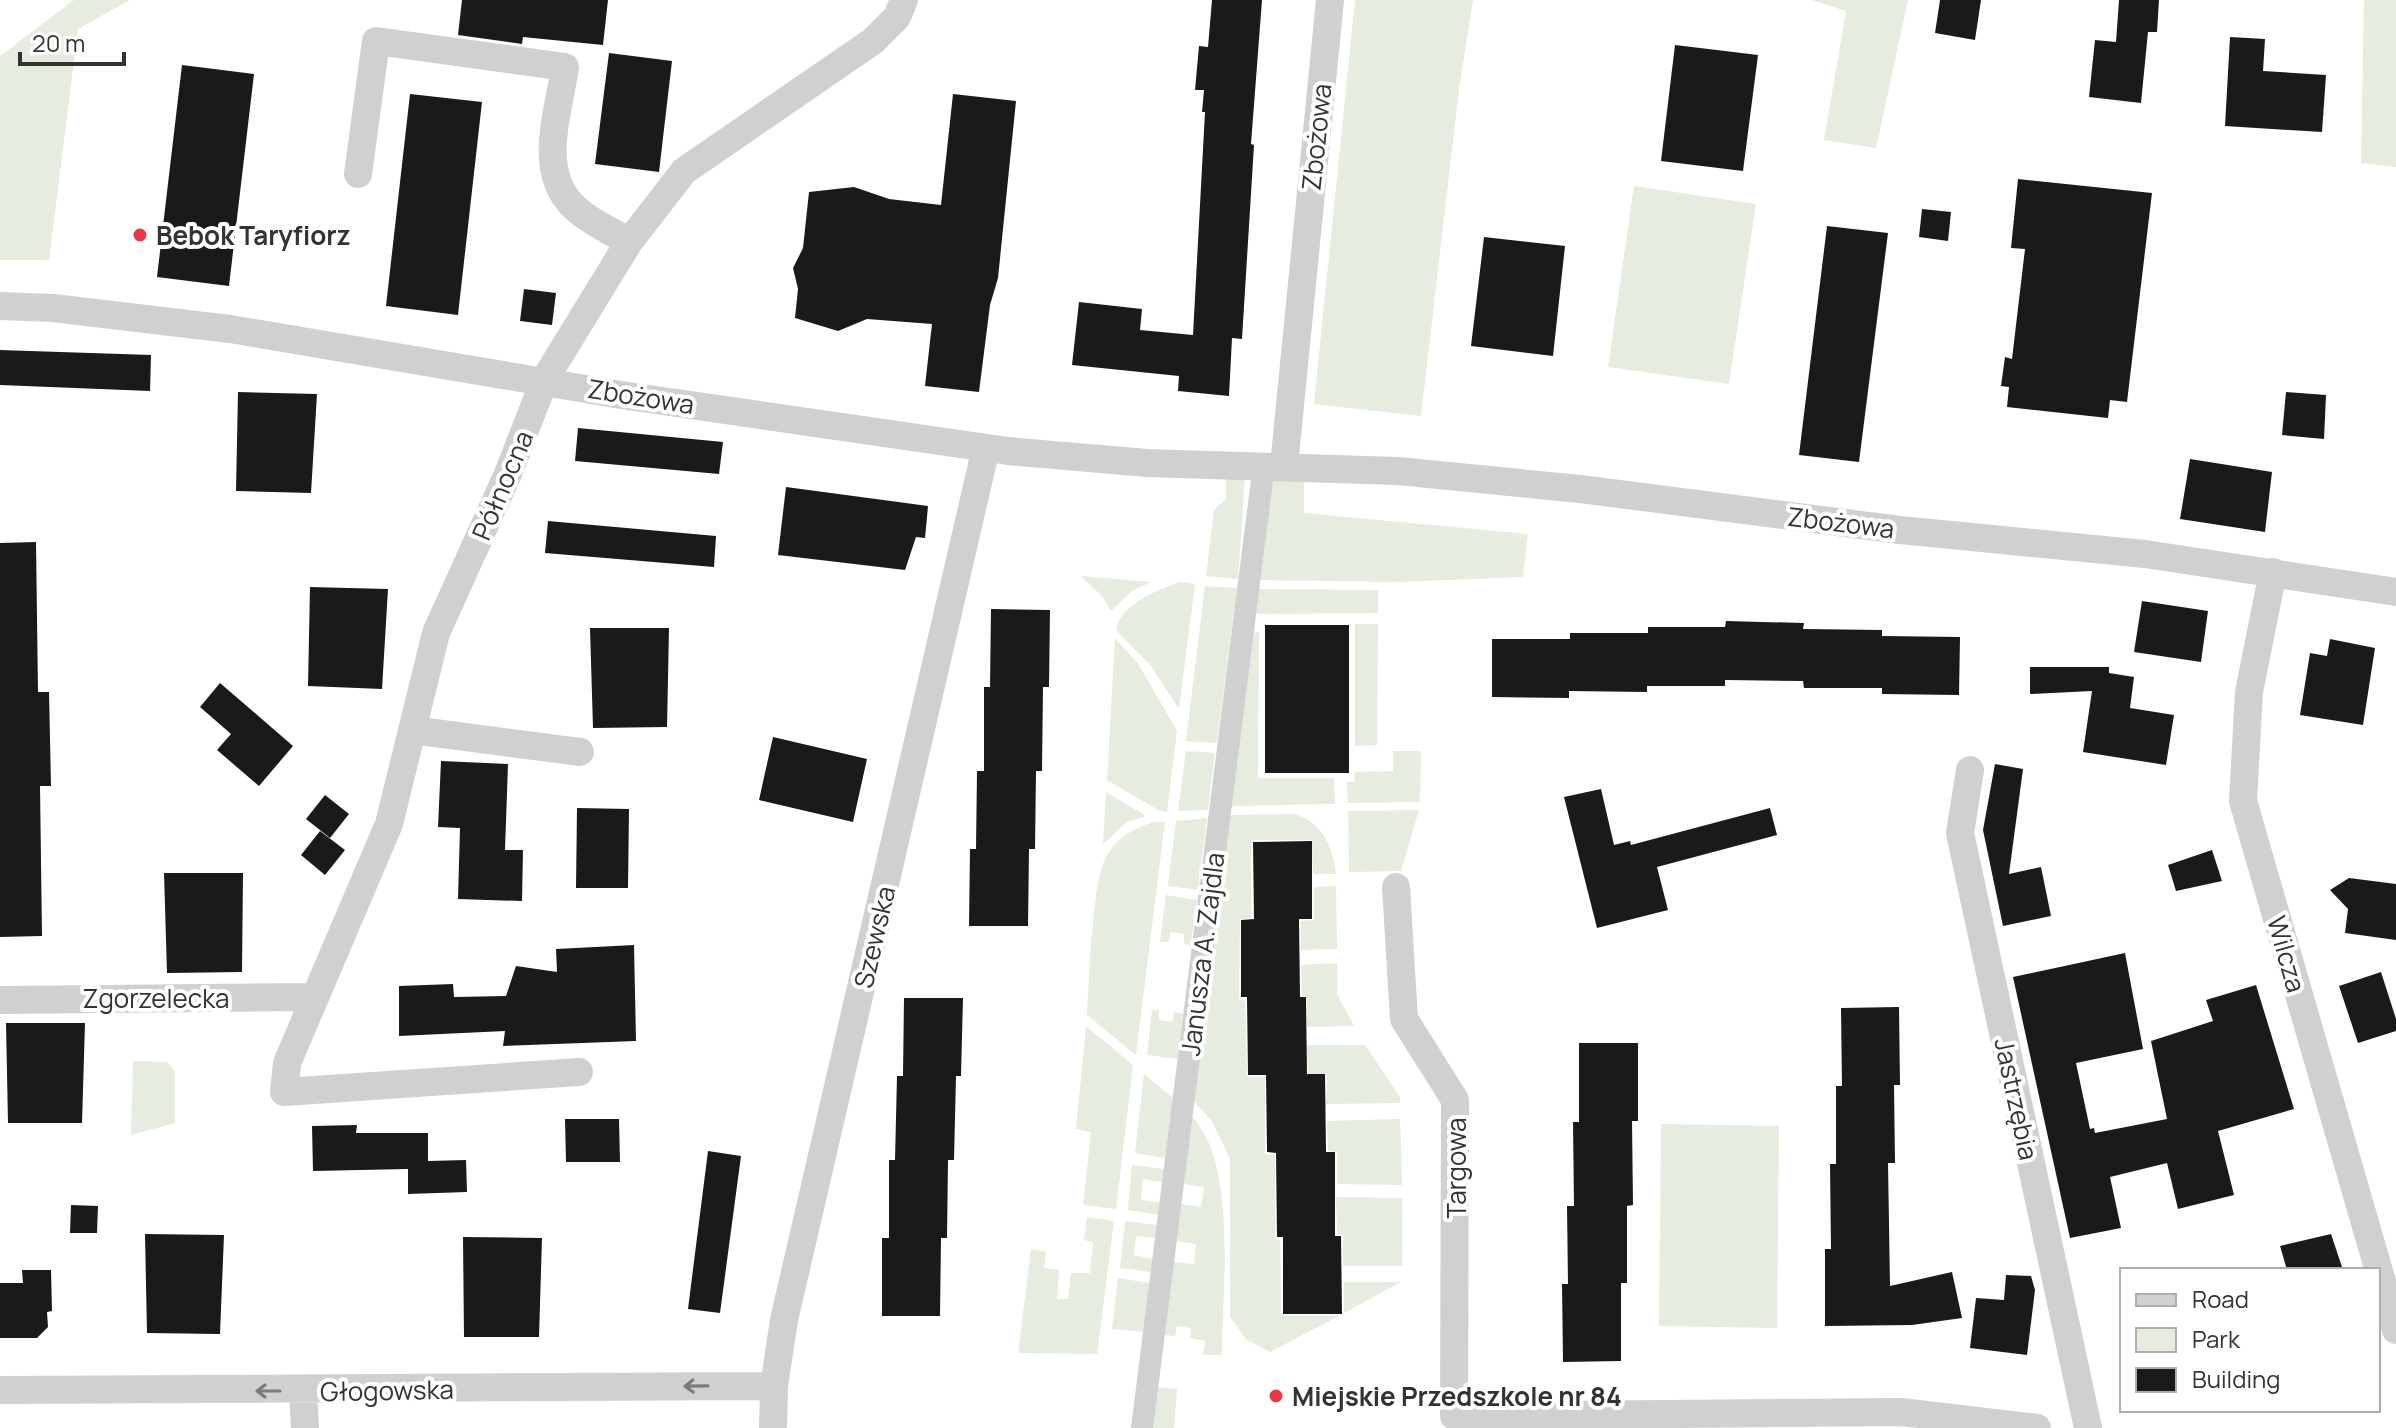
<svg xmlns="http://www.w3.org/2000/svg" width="2396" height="1428" font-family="Manrope,sans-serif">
	<rect width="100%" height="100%" fill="#fff"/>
	<!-- green -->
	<path fill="#e6ecdf" d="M 74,0 L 130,0 L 78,29 L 49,260 L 0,260 L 0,56 Z
		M 1355,0 L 1473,0 L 1459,89 L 1421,416 L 1314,404 Z
		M 1908,0 L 1876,148 L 1824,140 L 1846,11 L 1811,0 Z
		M 2364,0 L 2396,0 L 2396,167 L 2361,163 Z
		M 1634,186 L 1756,204 L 1729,384 L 1608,367 Z
		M 1304,475 L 1304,513 L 1528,534 L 1523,577 L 1399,582 L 1259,580 L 1270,480 Z
		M 1226,476 L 1245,476 L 1238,579 L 1206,576 L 1214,510 L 1226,499 Z
		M 1081,576 L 1151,582 L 1132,591 L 1111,611 L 1103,597 Z
		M 1180,582 L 1195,584 L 1179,709 L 1151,666 L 1116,630 C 1120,605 1158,589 1180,582 Z
		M 1205,586 L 1237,588 L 1217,743 L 1186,741 Z
		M 1258,589 L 1378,590 L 1378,613 L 1255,614 Z
		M 1355,624 L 1378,624 L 1377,745 L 1355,746 Z
		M 1259,632 L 1258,778 L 1334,778 L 1335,804 L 1231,806 L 1253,633 Z
		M 1115,639 L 1137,662 L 1177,731 L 1167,812 L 1158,810 L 1107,780 Z
		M 1186,751 L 1215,753 L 1208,810 L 1178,811 Z
		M 1393,751 L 1421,751 L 1420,802 L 1348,803 L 1347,782 L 1354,782 L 1355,772 L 1393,771 Z
		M 1106,792 L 1146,816 L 1127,822 L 1103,844 Z
		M 1419,810 L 1401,871 L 1349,872 L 1348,811 Z
		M 1294,814 C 1322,821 1333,847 1336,874 L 1313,874 L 1312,840 L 1251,840 L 1251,918 L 1240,919 L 1239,1000 L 1245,1000 L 1247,1077 L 1265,1077 L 1265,1154 L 1275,1155 L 1275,1239 L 1280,1240 L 1281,1316 L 1339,1316 L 1270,1352 L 1247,1340 L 1230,1317 L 1230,1159 L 1213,1123 L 1193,1100 L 1230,815 Z
		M 1207,818 L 1198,890 L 1168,886 L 1176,821 Z
		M 1154,822 L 1165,822 L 1136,1055 L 1087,1015 C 1090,980 1091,879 1108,853 C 1120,836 1134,828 1154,822 Z
		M 1336,886 L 1337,949 L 1301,950 L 1301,921 L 1314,920 L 1314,887 Z
		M 1166,895 L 1197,900 L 1191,945 L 1184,944 L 1184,934 L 1170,932 L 1169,942 L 1160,942 Z
		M 1337,963 L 1337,994 L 1354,1026 L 1307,1027 L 1307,996 L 1302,995 L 1301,965 Z
		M 1152,1010 L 1159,1010 L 1159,1020 L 1173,1022 L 1174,1012 L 1183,1014 L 1178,1059 L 1147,1055 Z
		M 1086,1026 L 1133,1065 L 1116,1209 L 1083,1205 L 1091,1132 L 1076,1129 Z
		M 1307,1045 L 1365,1045 L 1400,1097 L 1400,1103 L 1326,1104 L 1327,1074 L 1308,1074 Z
		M 133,1061 L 167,1062 L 175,1072 L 175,1123 L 131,1135 Z
		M 1144,1074 L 1173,1098 L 1165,1158 L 1135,1153 Z
		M 1191,1116 C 1238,1161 1222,1291 1222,1355 L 1203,1355 L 1205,1341 L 1190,1338 L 1191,1328 L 1177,1326 L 1175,1336 L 1164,1335 L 1173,1262 L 1194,1264 L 1196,1244 L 1176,1241 L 1181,1204 L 1201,1207 L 1204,1187 L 1183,1184 Z
		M 1400,1119 L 1402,1185 L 1337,1184 L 1337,1152 L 1328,1151 L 1327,1121 Z
		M 1661,1124 L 1779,1126 L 1777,1328 L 1659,1326 Z
		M 1132,1165 L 1164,1169 L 1162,1182 L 1143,1179 L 1141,1200 L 1160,1202 L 1158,1215 L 1128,1210 Z
		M 1336,1197 L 1402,1198 L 1402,1266 L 1343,1266 L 1343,1235 L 1337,1235 Z
		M 1087,1217 L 1114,1221 L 1097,1354 L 1018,1353 L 1031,1249 L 1046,1252 L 1044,1268 L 1059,1270 L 1057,1299 L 1068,1299 L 1071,1273 L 1090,1273 L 1093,1242 L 1084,1240 Z
		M 1125,1221 L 1157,1225 L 1155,1238 L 1136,1236 L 1134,1255 L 1153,1259 L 1151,1272 L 1120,1268 Z
		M 1118,1278 L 1150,1283 L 1144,1332 L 1112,1329 Z
		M 1344,1282 L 1401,1282 L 1344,1313 Z
		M 1157,1387 L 1177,1389 L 1174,1428 L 1152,1428 Z"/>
	<!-- building -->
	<path fill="#1a1a1a" d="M 462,0 L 608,0 L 603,45 L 523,37 L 522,44 L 458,35 Z
		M 1212,0 L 1262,0 L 1251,144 L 1254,145 L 1242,339 L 1232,338 L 1229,396 L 1178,391 L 1179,376 L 1072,365 L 1079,302 L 1142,309 L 1140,330 L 1193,335 L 1205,112 L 1202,112 L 1204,90 L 1195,90 L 1199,46 L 1208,47 Z
		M 1940,0 L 1981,0 L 1975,40 L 1935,33 Z
		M 2119,0 L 2159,0 L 2157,32 L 2148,32 L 2141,103 L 2089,97 L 2095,40 L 2116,42 Z
		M 2230,37 L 2265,39 L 2263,71 L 2326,75 L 2322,132 L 2225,126 Z
		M 1675,45 L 1758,55 L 1743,171 L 1661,161 Z
		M 609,53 L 672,61 L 659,172 L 595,164 Z
		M 182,65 L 254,74 L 229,286 L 157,277 Z
		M 410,94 L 482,102 L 458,315 L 386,306 Z
		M 953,94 L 1016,101 L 998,278 L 990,305 L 979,392 L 925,386 L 932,324 L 867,319 L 838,331 L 795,318 L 798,289 L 793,268 L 803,248 L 809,192 L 854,187 L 889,199 L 941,205 Z
		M 2018,179 L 2152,193 L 2127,402 L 2110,400 L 2108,418 L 2007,407 L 2009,387 L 2001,386 L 2005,357 L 2012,359 L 2025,249 L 2011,248 Z
		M 1922,209 L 1951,212 L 1948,241 L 1919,237 Z
		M 1827,226 L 1888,233 L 1859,462 L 1799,455 Z
		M 1484,237 L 1565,246 L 1553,356 L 1471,346 Z
		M 524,289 L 556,293 L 552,325 L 520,321 Z
		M 0,350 L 151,355 L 150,391 L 0,385 Z
		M 238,392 L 317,394 L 311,493 L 236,491 Z
		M 2286,392 L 2326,395 L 2324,439 L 2282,435 Z
		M 578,428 L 723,442 L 719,474 L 575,461 Z
		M 2190,459 L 2272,472 L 2265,532 L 2180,519 Z
		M 786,487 L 928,506 L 925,538 L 916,537 L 905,570 L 778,555 Z
		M 548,521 L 716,536 L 714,567 L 545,553 Z
		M 36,542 L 38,692 L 49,692 L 51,786 L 40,786 L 42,936 L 0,937 L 0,543 Z
		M 310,587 L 388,589 L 382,689 L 308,686 Z
		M 2142,601 L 2208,611 L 2201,662 L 2134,652 Z
		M 991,609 L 1050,610 L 1049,687 L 1043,687 L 1042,771 L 1036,771 L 1035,849 L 1029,849 L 1028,926 L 969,926 L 970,849 L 976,849 L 977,771 L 984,771 L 984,687 L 990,687 Z
		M 1726,621 L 1804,623 L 1803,629 L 1882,630 L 1882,636 L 1960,637 L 1959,695 L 1882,694 L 1882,688 L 1804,688 L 1803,681 L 1725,680 L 1725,686 L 1647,686 L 1647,692 L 1569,691 L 1569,698 L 1492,697 L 1492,639 L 1570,639 L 1570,633 L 1648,633 L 1648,627 L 1725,627 Z
		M 1265,625 L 1349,625 L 1349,773 L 1265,773 Z
		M 590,628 L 669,628 L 667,727 L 593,728 Z
		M 2330,639 L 2375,648 L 2363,725 L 2300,715 L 2310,653 L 2327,656 Z
		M 2030,667 L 2109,667 L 2109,673 L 2134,677 L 2130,708 L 2174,715 L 2166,765 L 2083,752 L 2092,691 L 2030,694 Z
		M 220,683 L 293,746 L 259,786 L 217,750 L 231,734 L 200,707 Z
		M 773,737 L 867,759 L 853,822 L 759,800 Z
		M 441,761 L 508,764 L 505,850 L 523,850 L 522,901 L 458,899 L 460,828 L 438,827 Z
		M 1995,764 L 2023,769 L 2009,874 L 2041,867 L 2051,916 L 2003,926 L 1983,830 Z
		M 1601,789 L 1614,845 L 1630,841 L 1631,845 L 1770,808 L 1777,835 L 1657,867 L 1668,910 L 1597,928 L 1564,797 Z
		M 325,795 L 349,814 L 330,838 L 306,819 Z
		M 577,808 L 629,809 L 628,888 L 576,888 Z
		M 320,831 L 345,850 L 325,875 L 301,855 Z
		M 1312,841 L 1312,919 L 1299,919 L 1300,997 L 1306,997 L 1307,1074 L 1325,1074 L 1326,1152 L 1335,1152 L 1335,1236 L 1341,1236 L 1342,1314 L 1283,1314 L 1283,1237 L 1277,1237 L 1276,1153 L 1267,1152 L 1266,1075 L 1248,1075 L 1247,997 L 1241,997 L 1241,920 L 1254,919 L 1253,842 Z
		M 2212,850 L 2222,881 L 2176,891 L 2168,865 Z
		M 164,873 L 243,873 L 242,972 L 167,973 Z
		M 2349,878 L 2396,884 L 2396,940 L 2345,933 L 2348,909 L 2330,890 Z
		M 634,945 L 636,1041 L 503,1046 L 505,1031 L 399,1036 L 399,986 L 453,984 L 454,997 L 506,996 L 516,966 L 557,972 L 556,949 Z
		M 2125,953 L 2143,1049 L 2076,1063 L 2090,1129 L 2094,1128 L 2095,1133 L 2167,1119 L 2151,1041 L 2213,1021 L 2206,1000 L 2256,985 L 2294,1109 L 2218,1131 L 2234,1195 L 2178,1209 L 2167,1163 L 2110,1177 L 2121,1228 L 2070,1238 L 2013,977 Z
		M 2381,972 L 2396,1019 L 2396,1031 L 2358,1043 L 2339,986 Z
		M 904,998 L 963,998 L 961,1076 L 956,1076 L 954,1160 L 948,1160 L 947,1238 L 941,1238 L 940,1316 L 882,1316 L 882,1238 L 889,1238 L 889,1160 L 895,1160 L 897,1076 L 903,1076 Z
		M 1899,1007 L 1900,1085 L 1894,1085 L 1895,1163 L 1888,1163 L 1890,1286 L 1952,1272 L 1962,1318 L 1912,1325 L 1825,1326 L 1825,1249 L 1831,1249 L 1830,1164 L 1836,1164 L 1836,1086 L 1842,1086 L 1841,1008 Z
		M 6,1023 L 85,1023 L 82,1123 L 8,1123 Z
		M 1579,1043 L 1638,1043 L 1638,1121 L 1632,1121 L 1633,1205 L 1627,1206 L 1627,1283 L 1621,1283 L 1621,1361 L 1563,1362 L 1562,1284 L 1568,1284 L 1567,1206 L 1574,1206 L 1573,1122 L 1579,1122 Z
		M 565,1119 L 619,1119 L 620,1162 L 566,1162 Z
		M 357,1125 L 356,1133 L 428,1133 L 428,1161 L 466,1160 L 467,1192 L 408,1194 L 408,1169 L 313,1171 L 312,1126 Z
		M 708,1151 L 741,1156 L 720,1313 L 688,1309 Z
		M 71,1205 L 98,1206 L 97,1233 L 70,1233 Z
		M 145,1234 L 224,1235 L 220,1334 L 147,1333 Z
		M 2331,1234 L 2343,1270 L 2287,1270 L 2280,1246 Z
		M 463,1237 L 542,1238 L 539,1337 L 464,1337 Z
		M 22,1270 L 51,1270 L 52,1311 L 47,1312 L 48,1327 L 37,1338 L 0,1338 L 0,1283 L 23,1283 Z
		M 2006,1275 L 2031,1276 L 2035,1290 L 2027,1355 L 1970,1348 L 1976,1298 L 2004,1300 Z"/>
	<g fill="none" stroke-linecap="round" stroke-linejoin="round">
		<!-- pedestrian -->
		<path stroke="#d0d0d0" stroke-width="22" d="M 1142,1428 L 1262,480"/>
		<!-- minor -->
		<path stroke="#d0d0d0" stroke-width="28" d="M 358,174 L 376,41 L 565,67 C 558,116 534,178 581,213 C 595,224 613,232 629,242
			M 0,306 L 53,308 L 230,329 L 621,395 L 1008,451 L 1147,463 L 1398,471 L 1580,489 L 1900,530 L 2145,554 L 2396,592
			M 1284,466 L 1330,0
			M 2273,572 L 2249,692 L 2243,801 L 2396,1330
			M 412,730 L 580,752
			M 1970,770 L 1960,833 L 2088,1428
			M 1396,887 L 1404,1019 L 1455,1100 L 1454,1416 L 1901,1412 L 2037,1428
			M 0,1000 L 313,997
			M 579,1072 L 284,1092 L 287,1063 L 389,824 L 436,633 L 507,476 L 545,379 L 629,242 L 684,171 L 873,41 L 897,17 L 904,0
			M 0,1390 L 774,1386
			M 303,1391 L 305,1428
			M 773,1428 L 774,1386 L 784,1320 L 986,448"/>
	</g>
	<!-- one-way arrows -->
	<defs><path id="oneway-shaft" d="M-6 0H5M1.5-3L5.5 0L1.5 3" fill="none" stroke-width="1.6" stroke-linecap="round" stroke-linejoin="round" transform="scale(2)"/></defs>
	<g stroke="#7a7a7a">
		<use href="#oneway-shaft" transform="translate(696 1386) rotate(179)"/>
		<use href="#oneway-shaft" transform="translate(268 1391) rotate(-180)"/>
	</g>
	<!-- markers -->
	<g fill="#e63946" stroke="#fff" stroke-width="3">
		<circle cx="140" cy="235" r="8"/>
		<circle cx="1276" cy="1396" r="8"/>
	</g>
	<g text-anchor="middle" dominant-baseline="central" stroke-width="8" stroke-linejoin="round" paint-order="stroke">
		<!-- street labels -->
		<g font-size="26" fill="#333" stroke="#fff">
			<text transform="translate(1316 137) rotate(-84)">Zbożowa</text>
			<text transform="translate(641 396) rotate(9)">Zbożowa</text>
			<text transform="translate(502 485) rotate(-67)">Północna</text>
			<text transform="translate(1841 522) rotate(7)">Zbożowa</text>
			<text transform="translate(874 937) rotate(-77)">Szewska</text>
			<text transform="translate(1202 954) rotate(-83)">Janusza A. Zajdla</text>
			<text transform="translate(2287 954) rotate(74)">Wilcza</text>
			<text x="156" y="998">Zgorzelecka</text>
			<text transform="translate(2017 1099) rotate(78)">Jastrzębia</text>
			<text transform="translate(1456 1168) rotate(-90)">Targowa</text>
			<text transform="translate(387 1390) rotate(-1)">Głogowska</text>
		</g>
		<!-- poi labels -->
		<g font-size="26" font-weight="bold" fill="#333" stroke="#fff" text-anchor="start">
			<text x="156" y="235">Bebok Taryfiorz</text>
			<text x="1292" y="1396">Miejskie Przedszkole nr 84</text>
		</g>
	</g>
	<!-- legend -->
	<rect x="2120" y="1268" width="260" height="144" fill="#ffffff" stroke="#adadad" stroke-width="2"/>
	<rect x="2136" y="1294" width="40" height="12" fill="#d0d0d0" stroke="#adadad" stroke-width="2"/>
	<text x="2192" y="1308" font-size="24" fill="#333333">Road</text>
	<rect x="2136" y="1328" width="40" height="24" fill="#e6ecdf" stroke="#adadad" stroke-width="2"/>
	<text x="2192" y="1348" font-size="24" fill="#333333">Park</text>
	<rect x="2136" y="1368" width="40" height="24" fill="#1a1a1a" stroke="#adadad" stroke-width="2"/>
	<text x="2192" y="1388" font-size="24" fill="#333333">Building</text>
	<!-- scale -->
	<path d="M20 52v12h104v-12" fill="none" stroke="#333333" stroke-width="4"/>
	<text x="32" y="52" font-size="24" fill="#333333" stroke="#ffffff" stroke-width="6" paint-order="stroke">20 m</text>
</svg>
